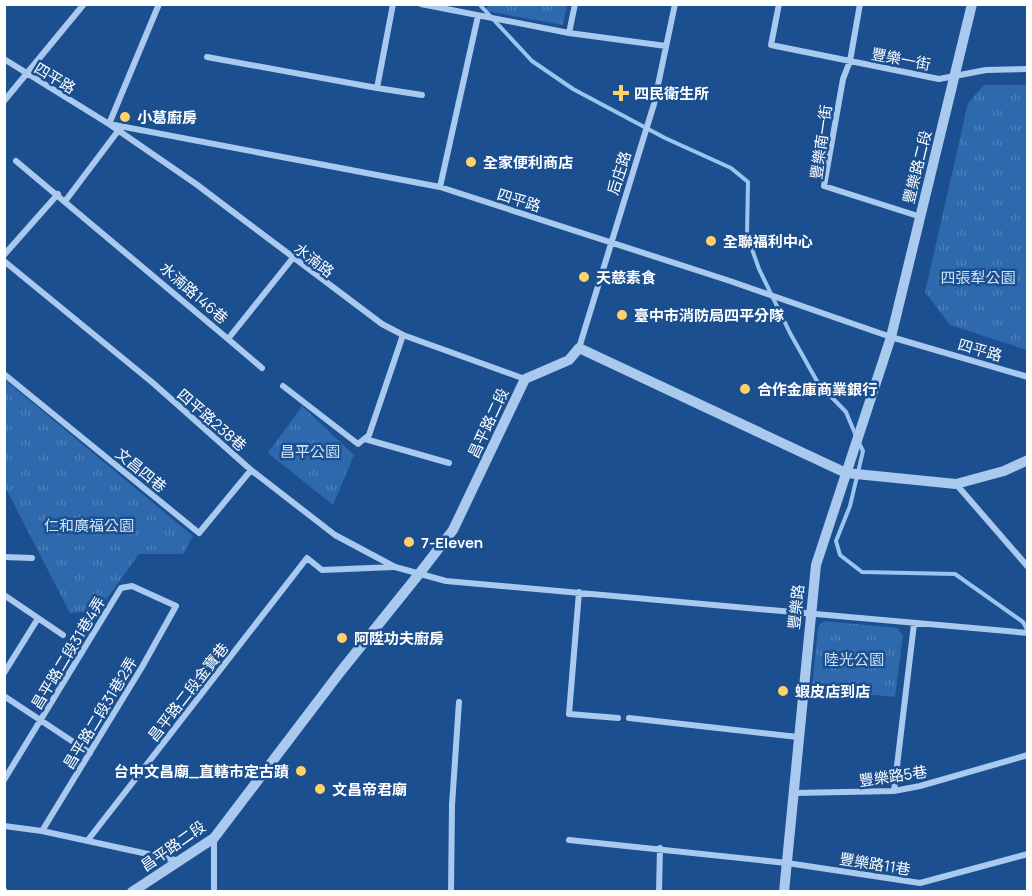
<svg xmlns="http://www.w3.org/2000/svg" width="1032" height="896" font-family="Manrope,'Noto Sans TC',sans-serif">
	<defs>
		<pattern id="park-tufts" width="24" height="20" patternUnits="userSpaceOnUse" patternTransform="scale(1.5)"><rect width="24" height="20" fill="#2e69ad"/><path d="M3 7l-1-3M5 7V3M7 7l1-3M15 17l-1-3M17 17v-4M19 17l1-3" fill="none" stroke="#4d80b9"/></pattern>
	</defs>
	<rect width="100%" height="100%" fill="#1b4f8f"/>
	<!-- park -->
	<path fill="url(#park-tufts)" d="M 487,5 L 487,4 L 567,5 L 563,25 L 486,11 Z
		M 984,85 L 1027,85 L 1027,350 L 950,325 L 925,292 L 968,103 Z
		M 5,380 L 193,536 L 183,554 L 139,554 L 98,611 L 70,613 L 5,487 Z
		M 302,406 L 354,455 L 333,505 L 268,453 Z
		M 824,621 L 897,628 L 903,636 L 895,697 L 812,689 L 818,627 Z"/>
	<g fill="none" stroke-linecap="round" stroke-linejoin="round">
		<!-- stream -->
		<path stroke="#9cc4f0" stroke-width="4" d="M 479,4 L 532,61 L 573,89 L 665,138 L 731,168 L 748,182 L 747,235 L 759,269 L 790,333 L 818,383 L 846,412 L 856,436
			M 859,443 L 863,451 L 850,506 L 836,541 L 840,555 L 862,572 L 955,574 L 1023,622 L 1028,631"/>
		<!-- minor -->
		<path stroke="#a9c9ee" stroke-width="6" d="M 159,4 L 109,124 L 196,184 L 382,324 L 403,335 L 525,379
			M 421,4 L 569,33 L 666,46
			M 779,4 L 771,45 L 939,79 L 986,70 L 1028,69
			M 860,4 L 850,61 L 843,79 L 824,186 L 921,217
			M 569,33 L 575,4
			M 207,57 L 377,88 L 393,4
			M 4,59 L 109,124 L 440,187 L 730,281 L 891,337 L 1028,377
			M 377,88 L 422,95
			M 4,101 L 84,4
			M 16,161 L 228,339 L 292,259
			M 440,187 L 478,16
			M 66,200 L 118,131
			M 4,255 L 58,194
			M 4,261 L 153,383 L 251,470 L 335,535 L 395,567 L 446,581 L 1028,633
			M 228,339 L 262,368
			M 579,348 L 654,104 L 675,4
			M 4,374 L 199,533 L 251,470
			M 283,386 L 358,444 L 369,435 L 403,335
			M 365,439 L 449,463
			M 956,484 L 1028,567
			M 4,557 L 32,558
			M 579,592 L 569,714 L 618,718
			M 4,595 L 63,635
			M 4,673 L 37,620
			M 4,696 L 90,753
			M 629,718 L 798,737
			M 4,780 L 121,588 L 132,586 L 176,606 L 142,667 L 42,831
			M 894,791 L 914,624
			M 793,793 L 894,791 L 920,786 L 1028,755
			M 4,826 L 42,831 L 180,861
			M 214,839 L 214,892
			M 88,840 L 307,558 L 322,570 L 394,567
			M 569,840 L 787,863 L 920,883 L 1028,854
			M 4,890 L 5,892
			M 451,892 L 452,805 L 459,702
			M 659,892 L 660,848"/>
		<!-- tertiary -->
		<path stroke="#a9c9ee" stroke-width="10" d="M 132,892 L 214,838 L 341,671 L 419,574 L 453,530 L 525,379 L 569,360 L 579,348 L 846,473 L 956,484 L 1004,471 L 1028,460
			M 784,892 L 816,565 L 891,337 L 972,4"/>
	</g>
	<!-- markers -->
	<g fill="#ffd166" stroke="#1b4f8f" stroke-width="2">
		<path d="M618 84h6v6h6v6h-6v6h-6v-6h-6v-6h6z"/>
		<circle cx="125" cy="117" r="6"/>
		<circle cx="471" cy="162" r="6"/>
		<circle cx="711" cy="241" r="6"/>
		<circle cx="584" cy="277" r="6"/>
		<circle cx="622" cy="315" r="6"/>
		<circle cx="745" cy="389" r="6"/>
		<circle cx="409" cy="542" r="6"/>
		<circle cx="342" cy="638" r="6"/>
		<circle cx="783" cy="691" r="6"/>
		<circle cx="301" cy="771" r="6"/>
		<circle cx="320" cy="789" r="6"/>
	</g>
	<g text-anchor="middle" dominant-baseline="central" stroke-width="5" stroke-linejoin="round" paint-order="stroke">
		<!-- street labels -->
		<g font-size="15" fill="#fff" stroke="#1b4f8f">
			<text transform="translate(901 59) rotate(11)">豐樂一街</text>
			<text transform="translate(55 78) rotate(31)">四平路</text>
			<text transform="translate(821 142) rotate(-82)">豐樂南一街</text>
			<text transform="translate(917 167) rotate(-76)">豐樂路二段</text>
			<text transform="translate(619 173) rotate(-72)">后庄路</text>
			<text transform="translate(519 200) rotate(17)">四平路</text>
			<text transform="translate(314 260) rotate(37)">水湳路</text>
			<text transform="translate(194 293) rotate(41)">水湳路146巷</text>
			<text transform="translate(980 350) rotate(16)">四平路</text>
			<text transform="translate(212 420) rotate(41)">四平路238巷</text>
			<text transform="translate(488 423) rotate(-65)">昌平路二段</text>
			<text transform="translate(141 470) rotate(39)">文昌四巷</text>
			<text transform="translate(796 607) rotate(-84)">豐樂路</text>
			<text transform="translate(68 653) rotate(-59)">昌平路二段31巷4弄</text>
			<text transform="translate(188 692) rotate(-52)">昌平路二段金寶巷</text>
			<text transform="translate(100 713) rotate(-59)">昌平路二段31巷2弄</text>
			<text transform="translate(893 776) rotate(-8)">豐樂路5巷</text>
			<text transform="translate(173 846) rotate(-35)">昌平路二段</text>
			<text transform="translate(875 864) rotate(9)">豐樂路11巷</text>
		</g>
		<!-- poi labels -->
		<g font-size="15" font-weight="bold" fill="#fff" stroke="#1b4f8f" text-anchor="start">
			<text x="634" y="93">四民衛生所</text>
			<text x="137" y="117">小葛廚房</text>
			<text x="483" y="162">全家便利商店</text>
			<text x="723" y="241">全聯福利中心</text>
			<text x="596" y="277">天慈素食</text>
			<text x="634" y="315">臺中市消防局四平分隊</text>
			<text x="757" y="389">合作金庫商業銀行</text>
			<text x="421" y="542">7-Eleven</text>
			<text x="354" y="638">阿陞功夫廚房</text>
			<text x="795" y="691">蝦皮店到店</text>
			<text x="289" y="771" text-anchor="end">台中文昌廟_直轄市定古蹟</text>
			<text x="332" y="789">文昌帝君廟</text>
		</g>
		<!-- park labels -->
		<g font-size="15" fill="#cfe3fa" stroke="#1b4f8f">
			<text x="978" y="277">四張犁公園</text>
			<text x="310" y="451">昌平公園</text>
			<text x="89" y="525">仁和廣福公園</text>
			<text x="854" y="659">陸光公園</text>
		</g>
	</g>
	<!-- border -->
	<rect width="1032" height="896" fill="none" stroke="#ffffff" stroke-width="12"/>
</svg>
